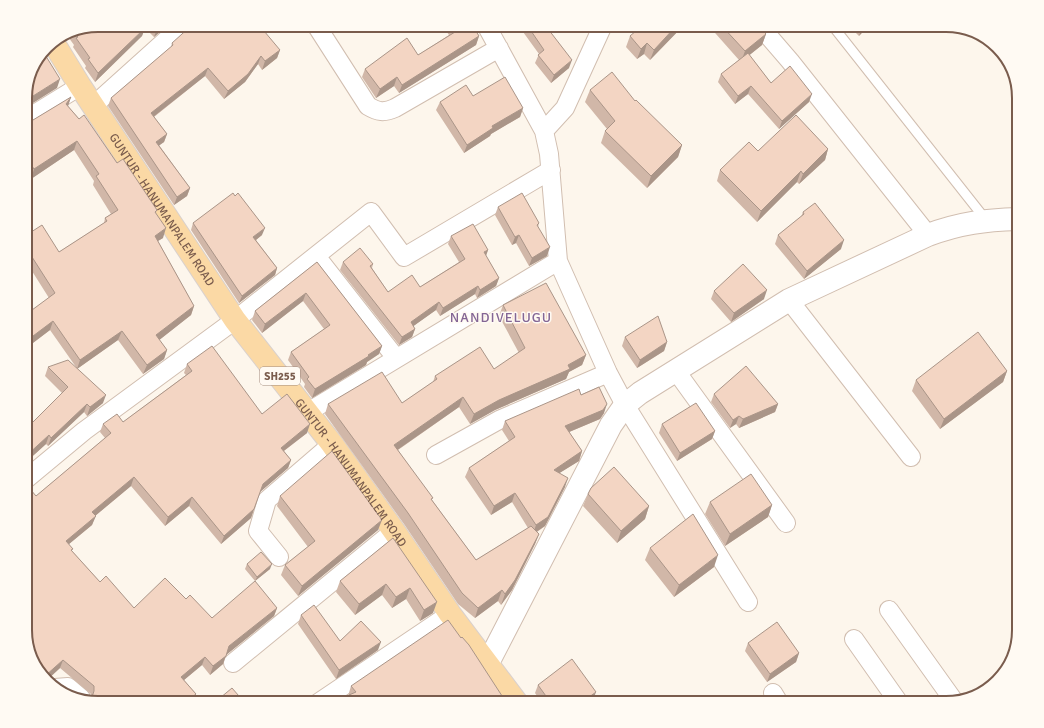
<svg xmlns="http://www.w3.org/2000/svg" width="1044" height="728" font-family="Signika,sans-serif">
	<rect width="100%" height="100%" fill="#fdf6ec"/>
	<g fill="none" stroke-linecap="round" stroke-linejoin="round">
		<!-- service casing -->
		<g stroke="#d1beb0" stroke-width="11">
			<path id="service" d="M 832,25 L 986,220"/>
		</g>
		<!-- minor casing -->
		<g stroke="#d1beb0" stroke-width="20">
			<path id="minor" d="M 316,25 L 368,106 C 378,112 384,113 395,108 L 499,48
				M 486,25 L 544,131 L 549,154 L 558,261 L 608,373 L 625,405 L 748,602
				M 759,25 L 790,61 L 928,235
				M 93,106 L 183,25
				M 25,120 L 80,86
				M 544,131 L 565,108 L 603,25
				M 316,256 L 396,358
				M 789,300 L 911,457
				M 676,371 L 786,523
				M 308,412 L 558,261
				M 436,455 L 499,420 L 608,373
				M 25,480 L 84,431 L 235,320 L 371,212 L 404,257 L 551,170
				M 279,557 L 258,531 L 267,500 L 332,444
				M 889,610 L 954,701
				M 854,639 L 899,703
				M 233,663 L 394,531
				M 55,688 L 68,687 L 81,698
				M 773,693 L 779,703
				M 318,703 L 450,614"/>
		</g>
		<!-- tertiary casing -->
		<g stroke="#d1beb0" stroke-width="24">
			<path id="tertiary" d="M 488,663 L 611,425 L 625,405 L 640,393 L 789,300 L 928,235 C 960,223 985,220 1019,219"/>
		</g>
		<!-- primary casing -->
		<g stroke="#dad1cd" stroke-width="24">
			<g id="primary">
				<path id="s1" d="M 53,42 L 80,86 L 235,320 L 332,444 L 394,531 L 450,614 L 517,703"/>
			</g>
		</g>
		<!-- service -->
		<use href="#service" stroke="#fff" stroke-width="9"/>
		<!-- minor -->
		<use href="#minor" stroke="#fff" stroke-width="18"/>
		<!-- tertiary -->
		<use href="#tertiary" stroke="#fff" stroke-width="22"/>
		<!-- primary -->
		<use href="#primary" stroke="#fbd9a5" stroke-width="22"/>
	</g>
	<!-- wall -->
	<path fill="#d1b7a8" d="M 98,25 L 168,25 L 154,37 L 145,28 L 142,36 L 95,82 L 85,68 L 86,66 L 73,47 L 74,45 L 66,34 L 71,30 Z
		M 442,25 L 472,25 L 479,36 L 476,45 L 399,93 L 394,86 L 376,98 L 362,77 L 365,69 L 418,55 L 449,35 Z
		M 518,25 L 553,25 L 548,29 L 569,68 L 551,83 L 535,63 L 539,54 Z
		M 684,25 L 650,60 L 644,54 L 637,59 L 626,47 L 630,36 Z
		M 708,25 L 758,25 L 766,34 L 762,45 L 749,55 L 771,83 L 809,102 L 779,129 L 748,94 L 735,104 L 718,82 L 721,74 L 739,60 Z
		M 848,25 L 869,25 L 859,36 Z
		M 172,43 L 280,50 L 277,58 L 262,70 L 258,64 L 245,82 L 224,99 L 205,76 L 154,117 L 167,134 L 164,142 L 159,145 L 190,188 L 187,196 L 174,205 L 108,106 L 111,98 L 171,47 Z
		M 590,90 L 635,101 L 682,145 L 678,157 L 647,188 L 601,143 L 605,131 L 607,129 L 585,102 Z
		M 473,96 L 523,108 L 520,117 L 491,134 L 490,136 L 464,153 L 436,110 L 440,102 Z
		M 71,97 L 68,106 L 117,163 L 157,210 L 156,213 L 163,238 L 158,241 L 194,306 L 191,315 L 159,340 L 167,350 L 164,359 L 143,374 L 118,340 L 77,369 L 103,403 L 87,416 L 84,412 L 48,446 L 46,444 L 25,463 L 25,413 L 33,422 L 62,393 L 45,376 L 48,367 L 76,367 L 50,330 L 25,349 L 25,301 L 32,310 L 49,298 L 25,260 L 25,236 L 59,252 L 104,223 L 105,218 L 111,214 L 93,185 L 94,181 L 74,150 L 31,179 L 25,170 L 25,120 L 33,120 Z
		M 828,149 L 825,160 L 799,184 L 797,182 L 757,222 L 717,181 L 720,170 L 758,151 Z
		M 498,207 L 539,223 L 538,227 L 547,256 L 529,266 L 516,243 L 512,245 L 495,215 Z
		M 803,212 L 841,249 L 804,279 L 775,244 L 778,235 L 801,217 Z
		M 193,223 L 262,235 L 256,240 L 277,268 L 275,275 L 239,303 L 191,230 Z
		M 451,236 L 488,250 L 486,256 L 499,278 L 496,286 L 477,298 L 475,294 L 440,316 L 436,310 L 413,326 L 415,329 L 412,337 L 399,345 L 340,270 L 343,262 L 373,264 L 372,268 L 388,292 L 420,287 L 459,262 L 448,244 Z
		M 317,262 L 382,346 L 379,354 L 367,362 L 366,365 L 312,398 L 304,387 L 305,384 L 288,360 L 291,352 L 324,329 L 303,301 L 262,333 L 252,320 L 255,311 Z
		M 714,291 L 764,299 L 731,322 L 711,299 Z
		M 503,305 L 586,355 L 582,365 L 569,372 L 566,379 L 495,410 L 470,424 L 459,407 L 398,450 L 432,500 L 476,560 L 528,528 L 512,502 L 491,515 L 465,477 L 469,468 L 509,441 L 502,430 L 505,421 L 581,395 L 604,413 L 600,419 L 569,432 L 582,451 L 579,461 L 559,473 L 565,487 L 545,526 L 537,532 L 539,534 L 535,544 L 512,590 L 501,605 L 498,601 L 475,618 L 458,604 L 404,524 L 325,414 L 328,404 L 402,403 L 433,382 L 435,376 L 494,369 L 519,353 L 499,316 Z
		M 625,337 L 667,342 L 664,351 L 637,368 L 622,346 Z
		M 187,364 L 262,414 L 307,433 L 284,451 L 291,460 L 288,468 L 260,492 L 251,518 L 221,544 L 189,506 L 165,526 L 131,486 L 95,516 L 92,525 L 69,544 L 72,551 L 100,582 L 134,608 L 186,599 L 212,618 L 277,608 L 274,616 L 226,655 L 223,664 L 210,675 L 202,665 L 184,680 L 196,694 L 192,702 L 191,703 L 98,703 L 91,697 L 91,694 L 60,668 L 47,680 L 35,666 L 25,634 L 36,496 L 105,438 L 100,432 L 103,424 L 123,422 L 186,375 L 184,373 Z
		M 1007,371 L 1003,382 L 940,429 L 912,391 L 916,380 Z
		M 714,394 L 778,404 L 775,412 L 739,428 L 736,424 L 730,428 L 711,402 Z
		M 662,424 L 715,431 L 712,439 L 677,461 L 659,433 Z
		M 588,494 L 649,506 L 645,519 L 617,543 L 583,506 Z
		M 280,496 L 378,530 L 298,596 L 281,575 L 285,565 L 308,547 L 277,506 Z
		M 710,502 L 772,505 L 768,517 L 725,546 L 705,514 Z
		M 393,538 L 433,613 L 420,621 L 406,599 L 392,608 L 382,595 L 355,615 L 336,592 L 340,581 Z
		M 650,548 L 714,567 L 674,597 L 645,560 Z
		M 247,564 L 270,569 L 255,581 L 245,569 Z
		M 301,615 L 340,641 L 378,650 L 336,679 L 298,624 Z
		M 748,643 L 799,653 L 796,662 L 767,682 L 745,651 Z
		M 538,685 L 593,700 L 589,703 L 542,703 L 535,693 Z
		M 351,686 L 504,699 L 503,703 L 346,703 L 349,697 L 348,696 Z"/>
	<!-- shaded-wall -->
	<path fill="#aa9588" d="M 161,25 L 168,25 L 154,37 L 157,29 Z
		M 545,25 L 553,25 L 542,33 Z
		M 677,25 L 684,25 L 650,60 L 654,50 Z
		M 864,25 L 869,25 L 859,36 L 862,27 Z
		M 145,28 L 142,36 L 95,82 L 98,73 Z
		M 766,34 L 762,45 L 741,62 L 745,51 Z
		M 479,36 L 476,45 L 399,93 L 402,85 Z
		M 647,43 L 644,54 L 637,59 L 641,49 Z
		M 280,50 L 277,58 L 262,70 L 265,61 Z
		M 261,56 L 258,64 L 245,82 L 224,99 L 228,91 Z
		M 572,60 L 569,68 L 551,83 L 554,75 Z
		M 208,68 L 205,76 L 148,121 L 151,113 Z
		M 397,77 L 394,86 L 376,98 L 380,89 Z
		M 60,79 L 57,88 L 25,108 L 25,101 Z
		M 751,86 L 748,94 L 735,104 L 738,96 Z
		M 812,94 L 809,102 L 779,129 L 782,121 Z
		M 71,97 L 68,106 L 62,113 L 66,104 Z
		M 523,108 L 520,117 L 491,134 L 490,136 L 464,153 L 467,145 L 492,126 Z
		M 167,134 L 164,142 L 153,150 L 156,142 Z
		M 77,141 L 74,150 L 31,179 L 34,169 Z
		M 682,145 L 678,157 L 647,188 L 651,176 Z
		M 828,149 L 825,160 L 799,184 L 803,174 Z
		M 801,171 L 797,182 L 757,222 L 761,211 Z
		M 190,188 L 187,196 L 174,205 L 177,197 Z
		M 166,228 L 163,238 L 151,245 L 155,236 Z
		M 265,228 L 262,235 L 251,244 L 253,237 Z
		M 519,235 L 516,243 L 512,245 L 515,237 Z
		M 844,240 L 841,249 L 804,279 L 807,271 Z
		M 550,247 L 547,256 L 529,266 L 532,258 Z
		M 488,250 L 485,258 L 484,252 Z
		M 277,268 L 275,275 L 239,303 L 242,296 Z
		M 499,278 L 496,286 L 477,298 L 480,290 Z
		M 478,286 L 475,294 L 440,316 L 443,308 Z
		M 767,290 L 764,299 L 731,322 L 734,313 Z
		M 306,293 L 303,301 L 262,333 L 265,324 Z
		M 439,302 L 436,310 L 408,330 L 411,322 Z
		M 194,306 L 191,315 L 153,345 L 156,335 Z
		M 53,321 L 50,330 L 25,349 L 25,342 Z
		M 415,329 L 412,337 L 399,345 L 402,337 Z
		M 122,331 L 118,340 L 77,369 L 80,360 Z
		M 667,342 L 664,351 L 637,368 L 640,360 Z
		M 382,346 L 379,354 L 367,362 L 366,365 L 312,398 L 315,389 Z
		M 167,350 L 164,359 L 143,374 L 147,365 Z
		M 586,355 L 582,365 L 569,372 L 566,379 L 495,410 L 470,424 L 474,414 L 499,400 L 568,365 Z
		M 1007,371 L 1003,382 L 940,429 L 944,419 Z
		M 106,395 L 103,403 L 87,416 L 90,407 Z
		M 463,397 L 459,407 L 390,455 L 394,445 Z
		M 87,404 L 84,412 L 48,446 L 51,438 Z
		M 607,404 L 604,413 L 600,419 L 562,435 L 565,426 Z
		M 778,404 L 775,412 L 739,428 L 743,419 Z
		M 739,416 L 736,424 L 730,428 L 733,420 Z
		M 310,424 L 307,433 L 277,456 L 281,448 Z
		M 715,431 L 712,439 L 677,461 L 680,453 Z
		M 49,435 L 46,444 L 25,463 L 25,457 Z
		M 582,451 L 579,461 L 550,479 L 554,470 Z
		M 291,460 L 288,468 L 260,492 L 263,484 Z
		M 134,477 L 131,486 L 89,521 L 92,512 Z
		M 568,478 L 565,487 L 545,526 L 533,534 L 536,525 Z
		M 515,493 L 512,502 L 491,515 L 494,506 Z
		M 192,497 L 189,506 L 165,526 L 168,517 Z
		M 772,505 L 768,517 L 725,546 L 730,534 Z
		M 649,506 L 645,519 L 617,543 L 621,531 Z
		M 254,509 L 251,518 L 221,544 L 224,536 Z
		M 96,516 L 92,525 L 63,549 L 66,541 Z
		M 382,520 L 378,530 L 298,596 L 302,586 Z
		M 539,534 L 535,544 L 512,590 L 501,605 L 505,594 Z
		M 718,555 L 714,567 L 674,597 L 679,585 Z
		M 272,564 L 270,569 L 255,581 L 257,577 Z
		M 386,584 L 382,595 L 355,615 L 359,604 Z
		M 410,588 L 406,599 L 392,608 L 396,597 Z
		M 502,590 L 498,601 L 475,618 L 478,608 Z
		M 437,602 L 433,613 L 420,621 L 424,610 Z
		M 277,608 L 274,616 L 226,655 L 223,664 L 210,675 L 213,666 L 229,646 Z
		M 381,642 L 378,650 L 336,679 L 339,670 Z
		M 799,653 L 796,662 L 767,682 L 770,674 Z
		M 205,657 L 202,665 L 178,685 L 181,677 Z
		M 63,660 L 60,668 L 47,680 L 45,677 L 45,676 Z
		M 596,692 L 593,700 L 589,703 L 581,703 Z
		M 196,694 L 192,702 L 191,703 L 185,703 Z
		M 504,699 L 503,703 L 499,703 Z"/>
	<!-- building -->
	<path fill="#f3d5c3" stroke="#aa9588" d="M 98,25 L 143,25 L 145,28 L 98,73 L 88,59 L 90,58 L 76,38 L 78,37 L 72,30 Z
		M 154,25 L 161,25 L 157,29 Z
		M 192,25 L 259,25 L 280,50 L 265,61 L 261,56 L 248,74 L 228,91 L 208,68 L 151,113 L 167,134 L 156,142 L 190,188 L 177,197 L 111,98 L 173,45 L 172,43 Z
		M 450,25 L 472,25 L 479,36 L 402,85 L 397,77 L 380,89 L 365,69 L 407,38 L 418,55 L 455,32 Z
		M 527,25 L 545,25 L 572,60 L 554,75 L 538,55 L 544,50 Z
		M 643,25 L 677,25 L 654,50 L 647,43 L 641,49 L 630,36 Z
		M 721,25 L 758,25 L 766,34 L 745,51 Z
		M 859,25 L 864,25 L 862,27 Z
		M 44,53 L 60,79 L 25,101 L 25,94 Z
		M 748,53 L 771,83 L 790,66 L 812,94 L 782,121 L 751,86 L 738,96 L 721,74 Z
		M 612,72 L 635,101 L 636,100 L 682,145 L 651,176 L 605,131 L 615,121 L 590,90 Z
		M 505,77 L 523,108 L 492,126 L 493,128 L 467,145 L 440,102 L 466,85 L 473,96 Z
		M 71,97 L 66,104 L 79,119 L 84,115 L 117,163 L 123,159 L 157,210 L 155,212 L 166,228 L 155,236 L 194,306 L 156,335 L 167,350 L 147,365 L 122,331 L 80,360 L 53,321 L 25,342 L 25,301 L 32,310 L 55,293 L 25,246 L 25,236 L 42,225 L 59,252 L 107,221 L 105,218 L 118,210 L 96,176 L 99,174 L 77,141 L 34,169 L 25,156 L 25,120 L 33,120 Z
		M 796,115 L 828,149 L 803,174 L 801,171 L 761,211 L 720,170 L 749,142 L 758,151 Z
		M 233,193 L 235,196 L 238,193 L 265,228 L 253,237 L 277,268 L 242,296 L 193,223 Z
		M 522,193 L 539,223 L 537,225 L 550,247 L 532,258 L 519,235 L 515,237 L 498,207 Z
		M 815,203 L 844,240 L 807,271 L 778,235 L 804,214 L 803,212 Z
		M 473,224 L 488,250 L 484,252 L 499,278 L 480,290 L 478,286 L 443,308 L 439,302 L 411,322 L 415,329 L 402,337 L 343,262 L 360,248 L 373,264 L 370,266 L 388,292 L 412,275 L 420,287 L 465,259 L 451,236 Z
		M 317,262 L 382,346 L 368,355 L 369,356 L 315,389 L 307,379 L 309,377 L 291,352 L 330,325 L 306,293 L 265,324 L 255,311 Z
		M 743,264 L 767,290 L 734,313 L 714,291 Z
		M 546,283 L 586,355 L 568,365 L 570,369 L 499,400 L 474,414 L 463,397 L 394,445 L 433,498 L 431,499 L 476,560 L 531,526 L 539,534 L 515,580 L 505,594 L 502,590 L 478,608 L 462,593 L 408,513 L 328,404 L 382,372 L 402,403 L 437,379 L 435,376 L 480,347 L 494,369 L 525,348 L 503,305 Z
		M 658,316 L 667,342 L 640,360 L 625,337 Z
		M 978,332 L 1007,371 L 944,419 L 916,380 Z
		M 212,346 L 262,414 L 287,394 L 310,424 L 281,448 L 291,460 L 263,484 L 254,509 L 224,536 L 192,497 L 168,517 L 134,477 L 92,512 L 96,516 L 66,541 L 73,549 L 71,550 L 100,582 L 106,576 L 134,608 L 165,578 L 186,599 L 190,595 L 212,618 L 255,581 L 277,608 L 229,646 L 226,656 L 213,666 L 205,657 L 181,677 L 196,694 L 185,703 L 98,703 L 85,699 L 92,697 L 94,691 L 94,686 L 63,660 L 45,676 L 34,664 L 25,634 L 25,483 L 36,496 L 111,433 L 103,424 L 117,414 L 123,422 L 192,371 L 187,364 Z
		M 68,360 L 106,395 L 90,407 L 87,404 L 51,438 L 49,435 L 25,457 L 25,413 L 33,422 L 68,387 L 48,367 Z
		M 746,366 L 778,404 L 743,419 L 739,416 L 733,420 L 714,394 Z
		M 599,387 L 607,404 L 603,410 L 565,426 L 582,451 L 554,470 L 568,478 L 548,517 L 536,525 L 515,493 L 494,506 L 469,468 L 515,437 L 505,421 L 579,389 L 581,395 Z
		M 696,403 L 715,431 L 680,453 L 662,424 Z
		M 332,451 L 382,520 L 302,586 L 285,565 L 315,541 L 280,496 Z
		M 614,467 L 649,506 L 621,531 L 588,494 L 591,488 Z
		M 751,474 L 772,505 L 730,534 L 710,502 Z
		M 693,514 L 718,555 L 679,585 L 650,548 Z
		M 393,538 L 437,602 L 424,610 L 410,588 L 396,597 L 386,584 L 359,604 L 340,581 Z
		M 261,552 L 272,564 L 257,577 L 247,564 Z
		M 314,605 L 340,641 L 361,621 L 381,642 L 339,670 L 301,615 Z
		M 448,620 L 461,638 L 462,637 L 469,645 L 504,699 L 499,703 L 352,703 L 353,703 L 349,695 L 356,692 L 351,686 Z
		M 777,622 L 799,653 L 770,674 L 748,643 Z
		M 572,659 L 596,692 L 581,703 L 551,703 L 538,685 Z
		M 232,688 L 245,703 L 214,703 Z"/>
	<g text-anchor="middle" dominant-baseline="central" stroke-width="3" stroke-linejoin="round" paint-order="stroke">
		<!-- shield labels -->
		<rect fill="#fffaf3" stroke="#a28b7f" stroke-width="1" x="260" y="367" width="40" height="18" rx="3"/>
		<g font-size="11" font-weight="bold" fill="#7a5c4d">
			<text x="280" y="376">SH255</text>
		</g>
		<!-- street labels -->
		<g font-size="12" fill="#7a5c4d" stroke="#fffaf3">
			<text stroke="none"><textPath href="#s1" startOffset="200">GUNTUR - HANUMANPALEM ROAD</textPath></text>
			<text stroke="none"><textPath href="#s1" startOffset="524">GUNTUR - HANUMANPALEM ROAD</textPath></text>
		</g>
		<!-- quarter labels -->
		<g font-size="14" letter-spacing="1" fill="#846695" stroke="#fffaf3">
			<text x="501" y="317">NANDIVELUGU</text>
		</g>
	</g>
	<!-- crop -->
	<path d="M0 0H1044V728H0ZM98 32H946A66 66 0 0 1 1012 98V630A66 66 0 0 1 946 696H98A66 66 0 0 1 32 630V98A66 66 0 0 1 98 32Z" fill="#fffaf3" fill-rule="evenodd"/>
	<path fill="none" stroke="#7a5c4d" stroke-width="2" d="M98 32H946A66 66 0 0 1 1012 98V630A66 66 0 0 1 946 696H98A66 66 0 0 1 32 630V98A66 66 0 0 1 98 32Z"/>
</svg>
